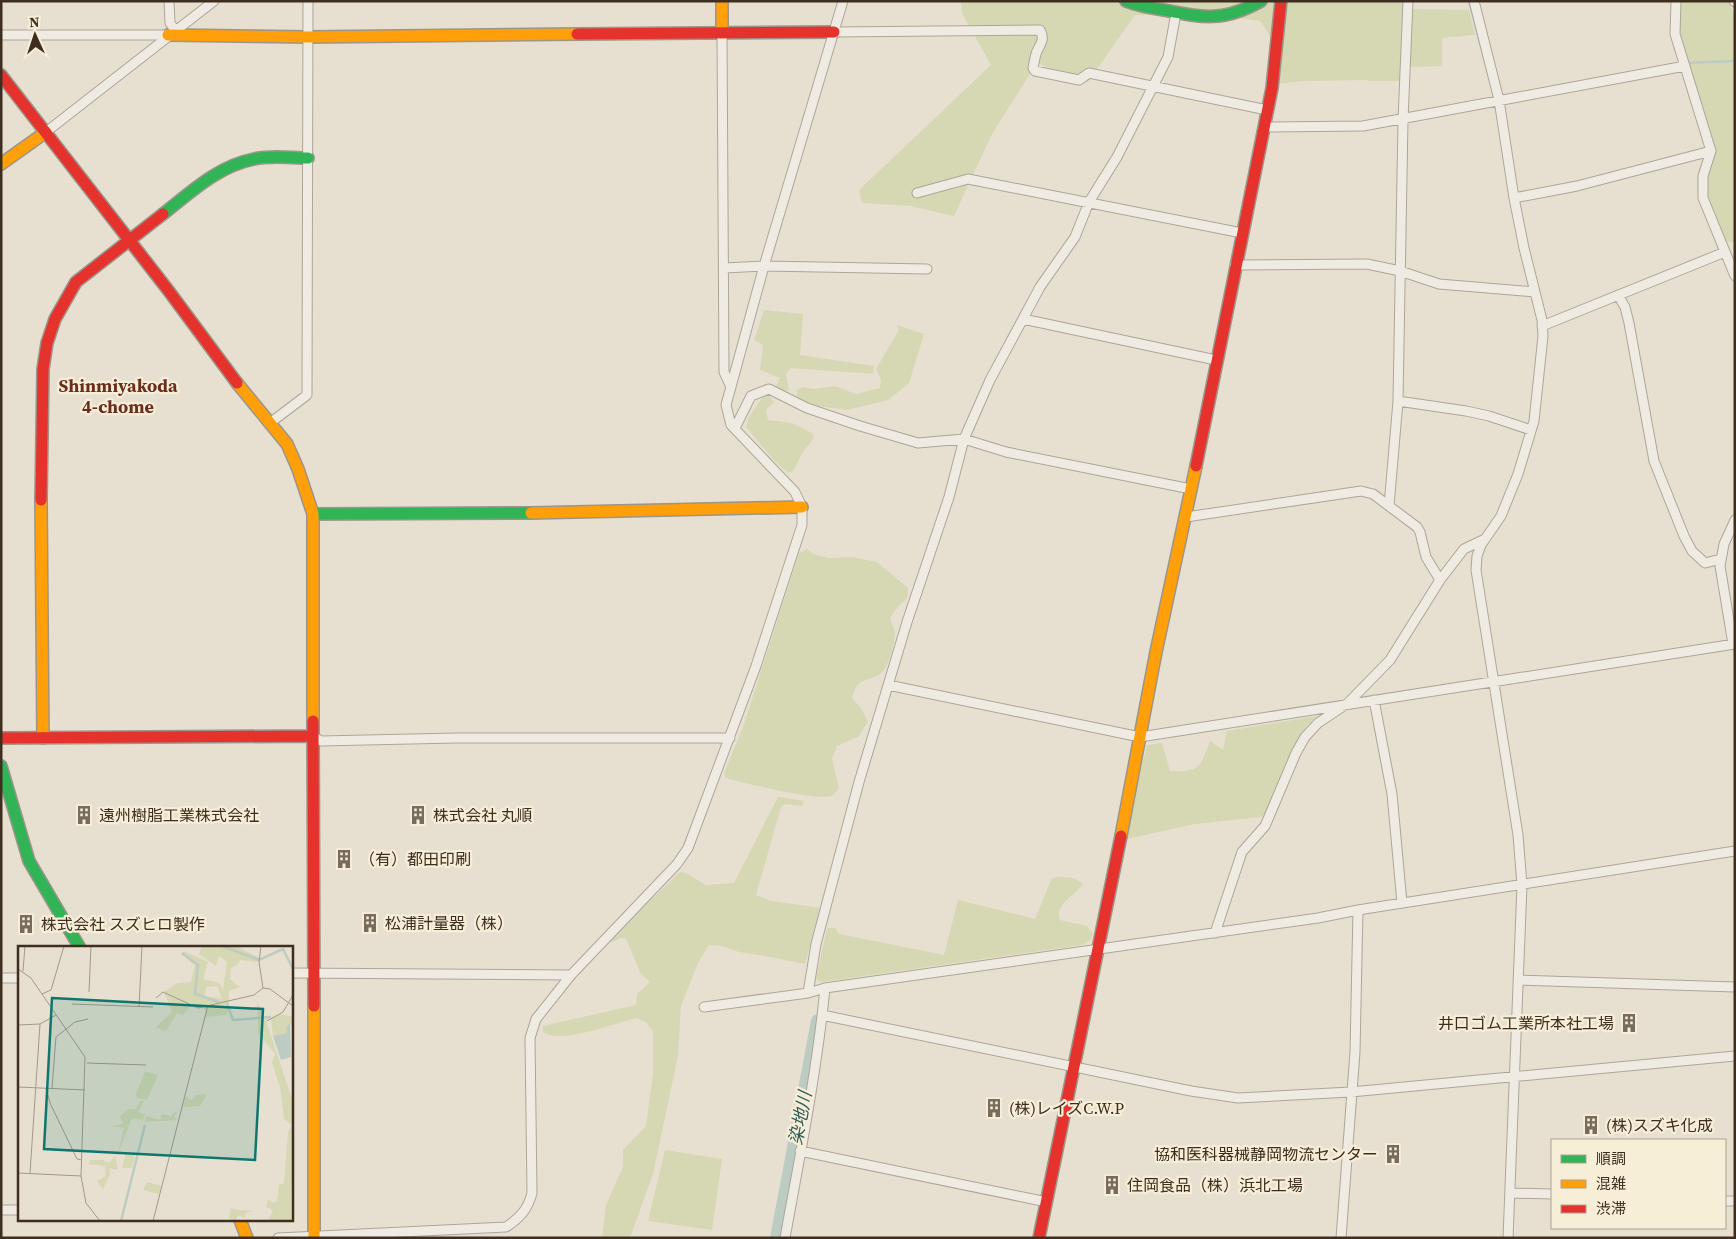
<svg xmlns="http://www.w3.org/2000/svg" width="1736" height="1239" font-family="'Source Serif 4','Noto Sans JP',serif">
	<rect width="100%" height="100%" fill="#e7e0d1"/>
	<!-- green -->
	<path fill="#d6d7b3" d="M 961,1 L 1406,1 L 1404,81 L 1368,81 L 1368,80 L 1306,81 L 1272,84 L 1277,46 L 1260,21 L 1209,14 L 1135,15 L 1088,82 L 1037,63 L 992,134 L 954,216 L 910,206 L 862,203 L 859,190 L 991,65 L 962,13 Z
		M 1681,1 L 1728,1 L 1735,16 L 1735,242 L 1722,241 L 1707,197 L 1708,178 L 1715,155 L 1679,35 Z
		M 1408,9 L 1469,10 L 1475,35 L 1442,38 L 1442,66 L 1408,67 Z
		M 764,310 L 803,314 L 800,355 L 874,366 L 873,374 L 791,368 L 786,374 L 789,391 L 774,390 L 780,378 L 760,370 L 763,345 L 754,340 Z
		M 897,325 L 924,334 L 909,383 L 888,400 L 847,410 L 803,404 L 797,399 L 797,390 L 803,387 L 814,389 L 835,386 L 856,394 L 880,388 L 881,380 L 876,369 L 899,330 Z
		M 764,395 L 770,397 L 774,402 L 766,410 L 768,420 L 792,423 L 812,433 L 814,438 L 803,452 L 793,471 L 788,473 L 772,458 L 746,427 L 749,417 Z
		M 807,549 L 813,554 L 828,558 L 852,557 L 877,562 L 908,588 C 908,602 906,598 898,607 C 895,610 892,615 890,618 C 891,623 895,629 895,633 C 895,643 888,669 880,674 C 864,684 859,675 852,698 L 860,707 L 868,721 L 859,736 L 837,746 L 832,759 L 839,788 C 837,791 834,795 831,796 C 817,801 743,783 726,778 L 724,773 L 743,727 L 799,553 Z
		M 1317,716 L 1307,725 L 1299,737 L 1274,792 L 1269,810 L 1261,817 L 1195,824 L 1127,839 L 1137,784 L 1147,745 L 1162,743 L 1170,771 C 1201,772 1200,767 1210,741 L 1223,750 L 1227,731 Z
		M 778,797 L 804,801 L 802,806 L 785,804 L 781,807 L 756,895 L 772,901 L 820,908 L 805,964 L 760,955 L 739,952 L 722,946 L 709,945 L 698,963 L 681,1006 L 678,1056 L 653,1174 L 630,1238 L 602,1238 L 606,1205 L 623,1167 L 623,1150 L 646,1126 L 653,1074 L 653,1031 L 646,1022 L 636,1018 C 616,1023 559,1045 543,1032 L 543,1026 L 636,1005 L 637,994 L 650,982 L 641,974 L 626,939 L 620,938 L 612,942 L 610,939 L 680,872 L 686,873 L 706,885 L 734,883 Z
		M 1059,877 L 1074,878 L 1083,884 C 1075,895 1054,905 1060,920 L 1087,926 L 1093,934 L 1090,940 L 1082,945 L 821,982 L 816,979 L 827,928 L 835,928 L 839,934 L 944,955 L 958,900 L 1035,919 L 1052,878 Z
		M 665,1150 L 722,1159 L 712,1230 L 648,1221 Z"/>
	<g fill="none" stroke-linecap="round" stroke-linejoin="round">
		<!-- stream -->
		<path stroke="#bcccc2" stroke-width="2.5" d="M 1469,1 L 1484,58
			M 1685,63 L 1735,61"/>
		<!-- river -->
		<path stroke="#bcccc2" stroke-width="14" d="M 777,1238 L 818,1021"/>
		<!-- street casing -->
		<g stroke="#ada599" stroke-width="11">
			<path id="street" d="M 169,1 L 170,23 L 175,30
				M 1474,1 L 1499,100 L 1514,198 L 1524,248 L 1542,320 L 1543,336 L 1534,421 L 1518,474 L 1501,516 L 1481,545 L 1477,556 L 1476,570 L 1518,835 L 1522,885 L 1508,1238
				M 1676,1 L 1675,34 L 1711,151 L 1703,176 L 1703,198 L 1735,276
				M 1734,1 L 1735,2
				M 1176,13 L 1168,57 L 1117,157 L 1089,202 L 1075,237 L 1040,287 L 990,380 L 964,439 L 949,497 L 907,622 L 859,782 L 816,944 L 808,993 L 825,988 L 1318,918 L 1358,910 L 1735,851
				M 834,32 L 1040,30 C 1045,39 1041,43 1037,51 C 1035,56 1034,63 1033,68 L 1035,71 L 1079,80 L 1089,73 L 1267,110
				M 722,33 L 724,372 L 731,387
				M 1,35 L 168,35
				M 1264,127 L 1363,126 L 1685,66
				M 46,132 L 214,1
				M 917,193 L 968,179 L 1242,233
				M 1514,198 L 1577,186 L 1711,151
				M 1235,265 L 1367,264 L 1400,271 L 1439,284 L 1535,292
				M 724,268 L 764,266 L 927,269
				M 1618,295 L 1625,307 L 1629,323 L 1654,461 L 1684,536 L 1692,551 L 1705,563 L 1721,559
				M 1023,319 L 1216,360
				M 1542,326 L 1725,252
				M 1398,401 L 1466,411 L 1489,416 L 1531,430
				M 270,423 L 307,395 L 308,1
				M 735,428 L 751,396 L 769,389 L 807,408 L 860,426 L 918,443 L 964,439 L 1006,452 L 1191,489
				M 1389,506 L 1398,401 L 1403,120 L 1408,1
				M 1186,517 L 1361,491 L 1373,494 L 1417,527 L 1420,532 L 1426,557 L 1440,580
				M 1733,644 L 1720,566 L 1724,544 L 1735,520
				M 888,685 L 1140,737 L 1735,644
				M 1374,700 L 1392,794 L 1402,903
				M 313,736 L 321,741 L 456,738 L 730,738
				M 1215,933 L 1242,852 L 1265,826 L 1296,753 L 1305,737 L 1318,723 L 1348,703 L 1390,660 L 1440,580 L 1464,549 L 1485,539
				M 291,973 L 571,975
				M 1,978 L 19,978
				M 1518,980 L 1735,987
				M 704,1007 L 808,993
				M 822,1015 L 1191,1091 L 1238,1098 L 1351,1092 L 1735,1056
				M 800,1151 L 1047,1202
				M 1510,1193 L 1552,1194
				M 1725,1201 L 1735,1201
				M 1,1210 L 19,1210
				M 278,1238 L 506,1227 C 520,1218 528,1209 532,1193 L 530,1038 L 536,1019 L 571,975 L 677,864 L 688,848 L 756,666 L 802,525 L 802,507 L 795,492 L 731,425 L 726,405 L 764,266 L 843,1
				M 785,1238 C 800,1155 817,1071 825,988
				M 1341,1238 L 1355,1052 L 1358,910"/>
		</g>
		<!-- fast casing -->
		<g stroke="#9c958a" stroke-width="14">
			<path id="fast" d="M 1126,1 C 1138,6 1151,8 1164,10 C 1204,18 1223,22 1261,1
				M 163,214 C 191,192 218,166 254,159 C 271,155 291,158 308,158
				M 313,514 L 531,513
				M 1,766 L 29,861 L 80,948"/>
		</g>
		<!-- slow casing -->
		<g stroke="#9c958a" stroke-width="14">
			<path id="slow" d="M 722,1 L 722,33
				M 168,35 L 309,37 L 577,34
				M 1,164 L 46,132
				M 237,383 L 287,444 L 298,469 L 313,514 L 313,721
				M 41,500 L 43,738
				M 531,513 L 802,507
				M 1121,836 L 1156,652 L 1196,466
				M 314,1006 L 314,1238
				M 240,1220 L 247,1238"/>
		</g>
		<!-- jam casing -->
		<g stroke="#9c958a" stroke-width="14">
			<path id="jam" d="M 577,34 L 834,32
				M 1,75 L 168,290 L 237,383
				M 1196,466 L 1272,88 L 1281,1
				M 41,500 L 43,369 L 47,343 L 55,319 L 76,282 L 163,214
				M 313,721 L 314,1006
				M 1,738 L 313,736
				M 1039,1238 L 1121,836"/>
		</g>
		<!-- street -->
		<use href="#street" stroke="#efebe3" stroke-width="9"/>
		<!-- fast -->
		<use href="#fast" stroke="#30b455" stroke-width="11"/>
		<!-- slow -->
		<use href="#slow" stroke="#ff9f0a" stroke-width="11"/>
		<!-- jam -->
		<use href="#jam" stroke="#e5322d" stroke-width="11"/>
	</g>
	<!-- icons -->
	<defs>
		<g id="building-bare" transform="scale(1.5)"><path d="M-4-6H4V6H1V3H-1V6H-4ZM-2.5-4.3h1.7v1.8h-1.7ZM.8-4.3h1.7v1.8H.8ZM-2.5-1h1.7V.8h-1.7ZM.8-1h1.7V.8H.8Z" fill="#786c5e" stroke="#f7eed8" stroke-width="2.5" paint-order="stroke"/></g>
	</defs>
	<g fill-rule="evenodd">
		<use href="#building-bare" x="84" y="815"/>
		<use href="#building-bare" x="418" y="815"/>
		<use href="#building-bare" x="344" y="859"/>
		<use href="#building-bare" x="370" y="923"/>
		<use href="#building-bare" x="26" y="924"/>
		<use href="#building-bare" x="1629" y="1023"/>
		<use href="#building-bare" x="994" y="1108"/>
		<use href="#building-bare" x="1591" y="1125"/>
		<use href="#building-bare" x="1393" y="1154"/>
		<use href="#building-bare" x="1112" y="1185"/>
	</g>
	<g text-anchor="middle" dominant-baseline="central" stroke-width="4.5" stroke-linejoin="round" paint-order="stroke">
		<!-- poi labels -->
		<g font-size="16" fill="#3d2e20" stroke="#f7eed8" text-anchor="start">
			<text x="99" y="815">遠州樹脂工業株式会社</text>
			<text x="433" y="815">株式会社 丸順</text>
			<text x="359" y="859">（有）都田印刷</text>
			<text x="385" y="923">松浦計量器（株）</text>
			<text x="41" y="924">株式会社 スズヒロ製作</text>
			<text x="1614" y="1023" text-anchor="end">井口ゴム工業所本社工場</text>
			<text x="1009" y="1108">(株)レイズC.W.P</text>
			<text x="1606" y="1125">(株)スズキ化成</text>
			<text x="1378" y="1154" text-anchor="end">協和医科器械静岡物流センター</text>
			<text x="1127" y="1185">住岡食品（株）浜北工場</text>
		</g>
		<!-- neighbourhood labels -->
		<g font-size="18" font-weight="bold" fill="#6b2e1e" stroke="#f7eed8">
			<text x="118" y="385">Shinmiyakoda<tspan x="118" dy="21">4-chome</tspan></text>
		</g>
		<!-- water labels -->
		<g font-size="18" font-style="italic" fill="#2f5d5a" stroke="#f7eed8">
			<text transform="translate(800 1118) rotate(-79)">染地川</text>
		</g>
	</g>
	<!-- overview -->
	<g transform="translate(18 946)">
		<rect width="275" height="275" fill="#e7e0d1"/>
		<path d="M 184,0 L 218,0 L 240,11 L 241,16 L 222,14 L 219,19 L 213,22 L 212,33 L 222,41 L 211,45 L 211,58 L 204,60 L 212,63 L 208,69 L 188,71 L 187,63 L 172,61 L 165,69 L 159,67 L 148,85 L 137,82 L 154,66 L 146,46 L 159,37 L 173,36 L 177,19 L 163,8 L 166,5 L 190,16 L 185,33 L 201,37 L 205,43 L 209,16 L 201,10 L 198,20 L 181,8 ZM 199,40 L 204,53 L 187,50 L 188,41 ZM 239,55 L 247,73 L 253,71 L 248,75 L 275,156 L 273,275 L 250,275 L 255,264 L 248,261 L 250,253 L 255,257 L 259,255 L 261,239 L 266,237 L 270,186 L 274,179 L 266,173 L 262,141 L 254,117 L 257,108 L 240,87 ZM 262,68 L 275,71 L 275,81 L 272,78 L 269,87 L 255,90 L 253,72 ZM 127,125 L 140,129 L 129,154 L 117,151 ZM 189,148 L 182,160 L 165,161 L 168,150 L 173,154 L 178,149 ZM 123,154 L 126,155 L 120,166 L 127,168 L 125,174 L 114,172 L 99,210 L 106,182 L 93,180 L 105,178 L 102,170 L 111,163 L 117,164 ZM 156,166 L 160,167 L 156,170 L 159,174 L 127,176 L 128,170 L 142,174 L 144,168 L 153,170 ZM 108,207 L 117,209 L 114,222 L 104,222 ZM 97,210 L 100,224 L 91,222 L 92,228 L 85,243 L 79,235 L 88,230 L 87,220 L 71,218 L 72,214 L 85,214 L 91,217 ZM 129,236 L 144,240 L 141,248 L 125,244 ZM 213,262 L 219,264 L 235,265 L 227,267 L 227,271 L 220,270 L 218,274 L 211,273 Z" fill="#d6d7b3" fill-rule="evenodd"/>
		<path d="M 272,78 L 273,111 L 263,114 L 255,90 L 269,87 L 268,81 Z" fill="#bcccc2"/>
		<path fill="none" stroke="#bcccc2" stroke-width="2.5" d="M 204,0 L 241,14 L 265,3 L 275,23M 164,7 L 180,19 L 177,48 L 201,56M 209,57 L 215,74 L 253,71M 103,275 L 127,179"/>
		<path fill="none" stroke="#a3998a" stroke-width="1" d="M 0,23 L 13,32 L 67,111 L 63,230M 5,25 L 7,0M 245,42 L 252,43 L 275,60M 71,46 L 73,0M 24,48 L 33,44 L 46,0M 138,52 L 145,46 L 180,62 L 236,49 L 245,42 L 241,16 L 243,0M 54,58 L 135,61M 121,61 L 124,0M 249,75 L 265,66 L 275,49M 0,79 L 22,78M 69,117 L 128,119M 0,141 L 67,144M 28,142 L 32,157 L 59,213 L 64,214M 34,142 L 38,91 L 57,76 L 70,73M 0,227 L 63,230 L 68,257 L 82,275M 12,227 L 22,78 L 38,69M 135,275 L 190,59"/>
		<path fill="#0f766e" fill-opacity="0.15" stroke="#0f766e" stroke-width="2.5" d="M 34,52 L 245,63 L 237,214 L 26,203 Z"/>
		<rect width="275" height="275" fill="none" stroke="#3d2e20" stroke-width="2.5"/>
	</g>
	<!-- border -->
	<rect width="1736" height="1239" fill="none" stroke="#3d2e20" stroke-width="5"/>
	<!-- legend -->
	<rect x="1551" y="1139" width="175" height="90" fill="#f7eed8" stroke="#ada18e"/>
	<rect x="1561" y="1155" width="25" height="8" fill="#30b455" stroke="#ada18e"/>
	<text x="1596" y="1164" font-size="15" fill="#3d2e20">順調</text>
	<rect x="1561" y="1180" width="25" height="8" fill="#ff9f0a" stroke="#ada18e"/>
	<text x="1596" y="1189" font-size="15" fill="#3d2e20">混雑</text>
	<rect x="1561" y="1205" width="25" height="8" fill="#e5322d" stroke="#ada18e"/>
	<text x="1596" y="1214" font-size="15" fill="#3d2e20">渋滞</text>
	<!-- north arrow -->
	<g transform="translate(35 35) rotate(357)" stroke="#f7eed8" stroke-width="4" paint-order="stroke">
	<path d="M0-4L9 19L0 12L-9 19Z" fill="#3d2e20"/>
	<text y="-8" font-size="14" font-weight="bold" text-anchor="middle" fill="#3d2e20">N</text>
	</g>
</svg>
